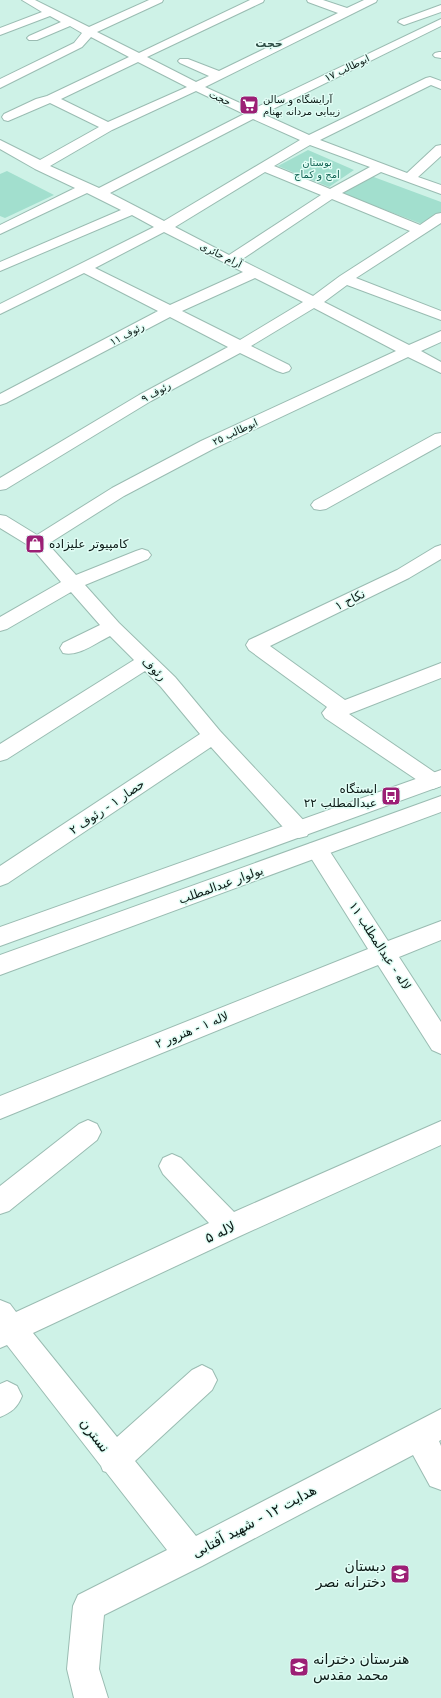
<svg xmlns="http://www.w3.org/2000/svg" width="441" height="1698" font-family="'DejaVu Sans','Noto Sans Arabic',sans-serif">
	<rect width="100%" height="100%" fill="#cef2e7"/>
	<!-- green -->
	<path fill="#a2dfce" d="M 308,150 L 354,170 L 329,187 L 278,166 Z
		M 7,171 L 54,195 L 5,218 L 0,216 L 0,174 Z
		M 371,176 L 441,202 L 441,212 L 422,224 L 341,193 Z"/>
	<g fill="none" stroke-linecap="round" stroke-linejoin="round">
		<!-- minor casing -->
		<g stroke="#9abcb2" stroke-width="2">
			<path id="minor" d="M 22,0 L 35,0 L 89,27 L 149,0 L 163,0 L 162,2 L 97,32 L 139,53 L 250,0 L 264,0 L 263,2 L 147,57 L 196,82 L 209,76 L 180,63 L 178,61 L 180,59 L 188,59 L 219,71 L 338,13 L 308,2 L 307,0 L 323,0 L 347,8 L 364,0 L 377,0 L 376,2 L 205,87 L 253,109 L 441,19 L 441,26 L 263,114 L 309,135 L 426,78 L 430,77 L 441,81 L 441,89 L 431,85 L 320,140 L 407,173 L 436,146 L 441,145 L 441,156 L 418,177 L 441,185 L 441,194 L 381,172 L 342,193 L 420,225 L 436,214 L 441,213 L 441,223 L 356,278 L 441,311 L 441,320 L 347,285 L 324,302 L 409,345 L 441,331 L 441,342 L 421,351 L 441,362 L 441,373 L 408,357 L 213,449 L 124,496 L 48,544 L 76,575 L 136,551 L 142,549 L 148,551 L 151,555 L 148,559 L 85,585 L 119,623 L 175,677 L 220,731 L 307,824 L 310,830 L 307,836 L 299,838 L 291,836 L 211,747 L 8,883 L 0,886 L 0,866 L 200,734 L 161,687 L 145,671 L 7,759 L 0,761 L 0,744 L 134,660 L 110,636 C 96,643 78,657 63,653 L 60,648 L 63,643 L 100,625 L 71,592 L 7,629 L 0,631 L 0,617 L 61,582 L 31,547 L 0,528 L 0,515 L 6,516 L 37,535 L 112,488 L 201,441 L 396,351 L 314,308 L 251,346 L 289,365 L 291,368 L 289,371 L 283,373 L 277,371 L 240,353 L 151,401 L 6,489 L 0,490 L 0,478 L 139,395 L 228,347 L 170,317 L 6,403 L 0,405 L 0,394 L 158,311 L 84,273 L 0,314 L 0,304 L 154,227 L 132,215 L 0,271 L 0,262 L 121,210 L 87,193 L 0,234 L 0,225 L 75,188 L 35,169 L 0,149 L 0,140 L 40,160 L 99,127 L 50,103 L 8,121 L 4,120 L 2,117 L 4,114 L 36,99 L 47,96 L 129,57 L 91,37 L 82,47 L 0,88 L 0,79 L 74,43 L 82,33 L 70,26 L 37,40 L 29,40 L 27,38 L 29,36 L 61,22 L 50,16 L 0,35 L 0,28 L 42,12 ZM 138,62 L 187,87 L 108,122 L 61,99 ZM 196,91 L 244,114 L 99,188 L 50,166 L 112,130 ZM 253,119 L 300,140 L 164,221 L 110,193 ZM 310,145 L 370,167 L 330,189 L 274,166 ZM 265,172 L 321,195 L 229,255 L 175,227 ZM 332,199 L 410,231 L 340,276 L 313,296 L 241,260 ZM 164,232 L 243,272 L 170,305 L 95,268 ZM 255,278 L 303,302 L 240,340 L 182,311 Z
				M 441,5 L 441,12 L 404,25 L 398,22 L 400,20 Z
				M 439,52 L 441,52 L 441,58 L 435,57 L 433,55 L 435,53 Z
				M 441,433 L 441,445 L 326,509 L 320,510 L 314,509 L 311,505 L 314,501 L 435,434 Z
				M 441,545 L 441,559 L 409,578 L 270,646 L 345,700 L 441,663 L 441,678 L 349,714 L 440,776 L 441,786 L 433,789 L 426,786 L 325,718 L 322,713 L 327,707 L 249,650 L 246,645 L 249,640 L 397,570 L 435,547 Z
				M 317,842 L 325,844 L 388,941 L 441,921 L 441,940 L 399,957 L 441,1022 L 441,1054 L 432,1050 L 378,965 L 0,1119 L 0,1096 L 368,949 L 306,850 L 309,844 Z
				M 88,1120 L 97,1124 L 101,1132 L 97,1140 L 9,1211 L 0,1214 L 0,1186 L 79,1124 Z
				M 441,1121 L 441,1145 L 240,1236 L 33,1333 L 117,1437 L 192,1370 L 202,1365 L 212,1370 L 217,1380 L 212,1390 L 135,1461 L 196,1536 L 441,1409 L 441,1440 L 439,1441 L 441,1446 L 441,1490 L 430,1486 L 413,1455 L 202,1566 L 104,1615 L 99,1669 L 108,1698 L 74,1698 L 67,1669 L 73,1606 L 78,1595 L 167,1550 L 106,1472 L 103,1471 L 101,1466 L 7,1345 L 0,1348 L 0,1300 L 10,1304 L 16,1312 L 209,1223 L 163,1174 L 159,1166 L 163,1158 L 172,1154 L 181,1158 L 234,1212 Z
				M 7,1381 L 17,1386 L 22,1396 C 17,1408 12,1412 0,1417 L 0,1384 Z"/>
		</g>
		<!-- major casing -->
		<g stroke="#9abcb2" stroke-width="2">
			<path id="major" d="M 441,770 L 441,786 L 0,946 L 0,927 Z
				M 441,796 L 441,812 L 0,975 L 0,955 Z"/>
		</g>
		<!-- minor -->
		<use href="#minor" fill="#fff" fill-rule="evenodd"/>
		<!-- major -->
		<use href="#major" fill="#fff" fill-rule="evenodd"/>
	</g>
	<!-- icons -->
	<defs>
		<g id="supermarket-square" transform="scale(1)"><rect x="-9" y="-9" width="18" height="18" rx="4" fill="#9c1f75" stroke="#e1fdf5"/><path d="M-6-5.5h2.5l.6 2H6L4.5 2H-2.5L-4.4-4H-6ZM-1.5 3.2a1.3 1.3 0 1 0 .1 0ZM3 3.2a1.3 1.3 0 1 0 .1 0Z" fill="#fff"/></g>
		<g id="shop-square" transform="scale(1)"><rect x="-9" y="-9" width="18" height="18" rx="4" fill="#9c1f75" stroke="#e1fdf5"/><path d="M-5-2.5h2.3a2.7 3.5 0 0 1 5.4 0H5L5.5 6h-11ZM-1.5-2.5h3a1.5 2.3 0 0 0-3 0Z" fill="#fff"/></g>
		<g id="bus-square" transform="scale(1)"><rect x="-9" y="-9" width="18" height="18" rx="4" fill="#9c1f75" stroke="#e1fdf5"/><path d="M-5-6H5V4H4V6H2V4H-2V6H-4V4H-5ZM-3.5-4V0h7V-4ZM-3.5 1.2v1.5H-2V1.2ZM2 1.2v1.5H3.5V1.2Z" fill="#fff"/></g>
		<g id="school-square" transform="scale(1)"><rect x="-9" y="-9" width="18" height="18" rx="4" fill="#9c1f75" stroke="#e1fdf5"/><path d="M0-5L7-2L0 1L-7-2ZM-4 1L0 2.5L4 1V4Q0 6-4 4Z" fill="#fff"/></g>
	</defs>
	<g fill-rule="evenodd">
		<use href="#supermarket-square" x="249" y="105"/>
		<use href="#shop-square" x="35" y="544"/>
		<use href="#bus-square" x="391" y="796"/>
		<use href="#school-square" x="400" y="1574"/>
		<use href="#school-square" x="299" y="1667"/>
	</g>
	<g text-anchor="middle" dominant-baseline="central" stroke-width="3" stroke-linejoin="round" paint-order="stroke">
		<!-- far-street labels -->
		<g font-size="10" fill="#0c1a16" stroke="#e1fdf5">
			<text transform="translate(347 68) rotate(-26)">ابوطالب ۱۷</text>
			<text transform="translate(220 98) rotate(25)">حجت</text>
			<text transform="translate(221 255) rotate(26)">آرام حائری</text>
			<text transform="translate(127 334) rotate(-28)">رئوف ۱۱</text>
			<text transform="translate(156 392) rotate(-29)">رئوف ۹</text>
			<text transform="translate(235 432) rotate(-25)">ابوطالب ۲۵</text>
		</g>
		<!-- far-poi labels -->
		<g font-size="10" fill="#0c1a16" stroke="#e1fdf5" text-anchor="start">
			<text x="263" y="99">آرایشگاه و سالن<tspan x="263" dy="12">زیبایی مردانه بهنام</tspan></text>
		</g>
		<!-- far-park labels -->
		<g font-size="10" fill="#146454" stroke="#e1fdf5">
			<text x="317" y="162">بوستان<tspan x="317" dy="12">امج و کماج</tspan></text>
		</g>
		<!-- far-neighbourhood labels -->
		<g font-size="11" font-weight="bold" fill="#304f47" stroke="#e1fdf5">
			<text x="269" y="43">حجت</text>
		</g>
		<!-- poi labels -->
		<g font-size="12" fill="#0c1a16" stroke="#e1fdf5" text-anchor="start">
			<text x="49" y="544">کامپیوتر علیزاده</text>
			<text x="377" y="789" text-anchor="end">ایستگاه<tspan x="377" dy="14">عبدالمطلب ۲۲</tspan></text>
		</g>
		<!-- street labels -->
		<g font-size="12" fill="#0c1a16" stroke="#e1fdf5">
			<text transform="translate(350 600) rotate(-26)">نکاح ۱</text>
			<text transform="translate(154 669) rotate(43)">رئوف</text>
			<text transform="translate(107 807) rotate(-34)">حصار ۱ - رئوف ۲</text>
			<text transform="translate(221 885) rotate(-20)">بولوار عبدالمطلب</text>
			<text transform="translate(380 946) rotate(57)">لاله - عبدالمطلب ۱۱</text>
			<text transform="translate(192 1030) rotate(-22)">لاله ۱ - هنرور ۲</text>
		</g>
		<!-- near-street labels -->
		<g font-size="14" fill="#0c1a16" stroke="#e1fdf5">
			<text transform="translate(220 1232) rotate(-25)">لاله ۵</text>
			<text transform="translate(95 1435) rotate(52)">نسترن</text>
			<text transform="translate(254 1521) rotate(-28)">هدایت ۱۲ - شهید آفتابی</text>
		</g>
		<!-- near-poi labels -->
		<g font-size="14" fill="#0c1a16" stroke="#e1fdf5" text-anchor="end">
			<text x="386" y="1566">دبستان<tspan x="386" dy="16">دخترانه نصر</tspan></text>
			<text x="313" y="1659" text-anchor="start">هنرستان دخترانه<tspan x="313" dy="16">محمد مقدس</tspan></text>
		</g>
	</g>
</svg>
